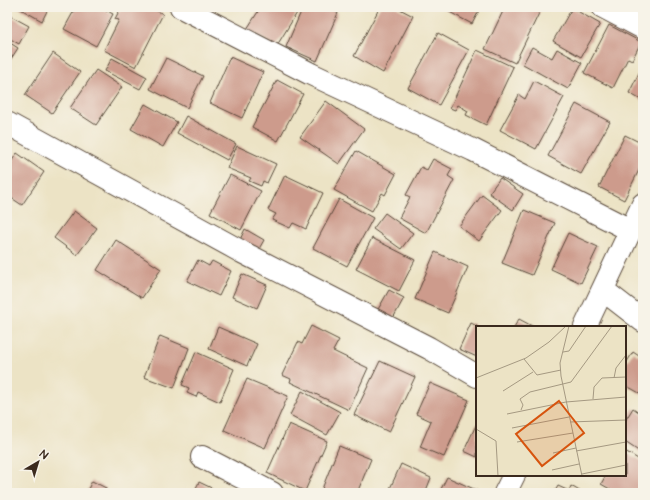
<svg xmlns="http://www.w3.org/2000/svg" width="650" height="500" font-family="'Architects Daughter',sans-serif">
	<rect width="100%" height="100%" fill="#f7f3e8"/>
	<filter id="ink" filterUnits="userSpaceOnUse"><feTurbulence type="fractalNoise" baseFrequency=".025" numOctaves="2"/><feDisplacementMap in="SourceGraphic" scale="8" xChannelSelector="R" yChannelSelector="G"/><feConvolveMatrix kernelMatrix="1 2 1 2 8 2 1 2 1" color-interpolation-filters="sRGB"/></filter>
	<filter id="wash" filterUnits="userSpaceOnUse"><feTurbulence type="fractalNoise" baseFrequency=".012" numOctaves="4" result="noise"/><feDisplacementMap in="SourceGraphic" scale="16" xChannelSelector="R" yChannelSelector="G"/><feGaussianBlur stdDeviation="0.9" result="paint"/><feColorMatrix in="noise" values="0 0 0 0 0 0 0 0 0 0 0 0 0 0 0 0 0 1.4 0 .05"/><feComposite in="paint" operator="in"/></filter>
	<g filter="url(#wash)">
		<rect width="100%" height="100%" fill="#ece3c5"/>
		<g id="blocks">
			<!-- building -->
			<path fill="#cd9b8c" d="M 17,7 L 49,7 L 42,21 Z
				M 76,7 L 100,7 L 113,14 L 96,46 L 64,29 Z
				M 121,7 L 125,8 L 126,7 L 150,7 L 163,14 L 136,67 L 104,50 L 119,20 L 115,19 Z
				M 261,7 L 300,8 L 276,47 L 247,29 Z
				M 303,7 L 325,7 L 338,13 L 317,61 L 286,47 Z
				M 380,7 L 396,7 L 413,16 L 383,73 L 354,56 Z
				M 440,7 L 481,7 L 472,24 Z
				M 505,7 L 542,7 L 515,63 L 485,49 Z
				M 572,8 L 600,24 L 581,57 L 553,41 Z
				M 7,14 L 29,26 L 19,44 L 7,37 Z
				M 609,25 L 641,42 L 632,60 L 628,58 L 613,88 L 584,73 Z
				M 438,33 L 469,50 L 439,105 L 408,88 Z
				M 7,41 L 18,48 L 7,65 Z
				M 532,47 L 552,58 L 557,49 L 582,63 L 568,89 L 523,64 Z
				M 477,50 L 513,67 L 486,125 L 466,115 L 468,111 L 458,105 L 455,110 L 450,108 Z
				M 53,53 L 80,72 L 52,113 L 25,95 Z
				M 230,57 L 263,72 L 242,118 L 210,103 Z
				M 112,58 L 147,77 L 140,89 L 105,71 Z
				M 166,58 L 203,76 L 187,108 L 150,89 Z
				M 643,65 L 643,101 L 629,93 Z
				M 96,70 L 122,87 L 96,125 L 70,108 Z
				M 277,80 L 303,94 L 278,141 L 252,127 Z
				M 534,81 L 564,97 L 536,149 L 500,130 L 519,95 L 525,99 Z
				M 326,101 L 364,129 L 339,164 L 300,137 Z
				M 145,104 L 177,122 L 163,147 L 131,129 Z
				M 576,104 L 610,122 L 581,174 L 548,156 Z
				M 186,116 L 236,144 L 227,160 L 177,133 Z
				M 625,135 L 643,144 L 643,162 L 624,200 L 599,187 Z
				M 237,146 L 276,164 L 267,183 L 263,181 L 261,186 L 249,181 L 251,178 L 227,168 Z
				M 356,151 L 396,174 L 385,195 L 382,193 L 372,211 L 334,190 Z
				M 17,153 L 44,172 L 22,205 L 7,195 L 7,168 Z
				M 433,159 L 452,169 L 448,176 L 454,180 L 426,233 L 399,218 L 410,197 L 406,195 L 421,167 L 427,170 Z
				M 230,175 L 261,191 L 241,230 L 210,213 Z
				M 285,175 L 323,193 L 306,229 L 293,223 L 290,228 L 272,220 L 276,214 L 268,210 Z
				M 500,178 L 523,194 L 513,210 L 489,193 Z
				M 482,195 L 502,210 L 479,241 L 459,226 Z
				M 339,199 L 373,218 L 347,266 L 313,248 Z
				M 524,210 L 555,223 L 532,275 L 502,263 Z
				M 74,211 L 97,228 L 77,255 L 54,238 Z
				M 385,213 L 413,233 L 401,249 L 373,229 Z
				M 245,229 L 264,240 L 256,254 L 238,244 Z
				M 568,233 L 598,247 L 581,283 L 551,269 Z
				M 372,238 L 415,260 L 399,291 L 356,269 Z
				M 116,240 L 161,269 L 142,298 L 97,270 Z
				M 435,252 L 468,267 L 448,313 L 415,299 Z
				M 198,260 L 209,266 L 212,261 L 231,271 L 219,296 L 187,281 Z
				M 242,274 L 267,285 L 257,308 L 232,297 Z
				M 389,290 L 404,298 L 391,322 L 376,313 Z
				M 519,319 L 534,327 L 514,327 Z
				M 471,323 L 477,326 L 477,357 L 459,349 Z
				M 311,326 L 339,340 L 333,351 L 368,368 L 349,410 L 290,382 L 291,379 L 282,375 L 298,342 L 302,344 Z
				M 218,327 L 257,344 L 247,366 L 209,349 Z
				M 160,336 L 189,348 L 174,388 L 144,377 Z
				M 196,352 L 234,369 L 220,402 L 198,392 L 196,397 L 187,393 L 189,388 L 182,385 Z
				M 633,352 L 639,356 L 640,353 L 643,355 L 643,395 L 625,385 L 625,365 Z
				M 380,361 L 415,377 L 389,432 L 354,415 Z
				M 247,379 L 288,396 L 265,448 L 224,430 Z
				M 430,383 L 469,400 L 444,457 L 420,447 L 431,421 L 416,414 Z
				M 302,391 L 340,412 L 327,435 L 290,415 Z
				M 633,408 L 643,415 L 643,454 L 625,442 L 625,421 Z
				M 477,423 L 477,457 L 464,451 Z
				M 289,424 L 327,441 L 305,491 L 267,473 Z
				M 339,446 L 371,459 L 357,493 L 332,493 L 322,489 Z
				M 625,451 L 643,462 L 643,493 L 617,493 L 601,484 L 606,475 L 625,475 Z
				M 401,464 L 431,478 L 425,493 L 388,493 Z
				M 447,477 L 483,493 L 439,493 Z
				M 92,481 L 106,488 L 104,493 L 86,493 Z
				M 199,482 L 222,493 L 189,493 L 190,491 L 194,492 Z
				M 558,486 L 569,491 L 571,486 L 583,493 L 554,493 Z"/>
		</g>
	</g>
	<g filter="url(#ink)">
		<use href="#blocks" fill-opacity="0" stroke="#564637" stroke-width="1"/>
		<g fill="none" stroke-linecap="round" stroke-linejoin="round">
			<!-- minor casing -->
			<g stroke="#564637" stroke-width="24">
				<path id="minor" d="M 181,7 L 311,74 L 473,150 L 630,230
					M 603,7 L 643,28
					M 7,123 L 242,252 L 429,348 L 477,376
					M 603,290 L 643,321
					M 585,327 L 643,204
					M 202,457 L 272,493
					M 505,493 L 514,475"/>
			</g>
			<!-- minor -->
			<use href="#minor" stroke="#fff" stroke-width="22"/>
		</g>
	</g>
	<!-- overview -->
	<g transform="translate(476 326)">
		<rect width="150" height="150" fill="#ece3c5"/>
		<path fill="none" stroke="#a59982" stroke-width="1" d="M 93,0 L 84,37 L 85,50 L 106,150M 87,26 L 93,25 L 110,0M 48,33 L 61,49 L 85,44M 0,52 L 50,32 L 73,16 L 90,0M 138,52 L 140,42 L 150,29M 27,65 L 57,46M 117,73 L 118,61 L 126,52 L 150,51M 45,84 L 47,79 L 44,73 L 54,66 L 95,56 L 136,0M 31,88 L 90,76 L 150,71M 94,96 L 150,94M 36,102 L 93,91M 0,103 L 20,115 L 22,150M 41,116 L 97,107M 100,125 L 150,116M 77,127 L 100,122M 76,144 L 103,138M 106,148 L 150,139"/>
		<path fill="#d7540e" fill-opacity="0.15" stroke="#d7540e" stroke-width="2" d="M 83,75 L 108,107 L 66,140 L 40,108 Z"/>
		<rect width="150" height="150" fill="none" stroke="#3b2a1e" stroke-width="2"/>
	</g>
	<!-- margin -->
	<rect width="650" height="500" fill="none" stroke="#f7f3e8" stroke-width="24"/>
	<!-- north arrow -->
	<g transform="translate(38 462) rotate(38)" stroke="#f7f3e8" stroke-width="3" paint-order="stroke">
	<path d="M0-3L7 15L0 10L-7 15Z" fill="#3b2a1e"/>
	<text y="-6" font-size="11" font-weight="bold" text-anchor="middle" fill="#3b2a1e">N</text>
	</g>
</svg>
